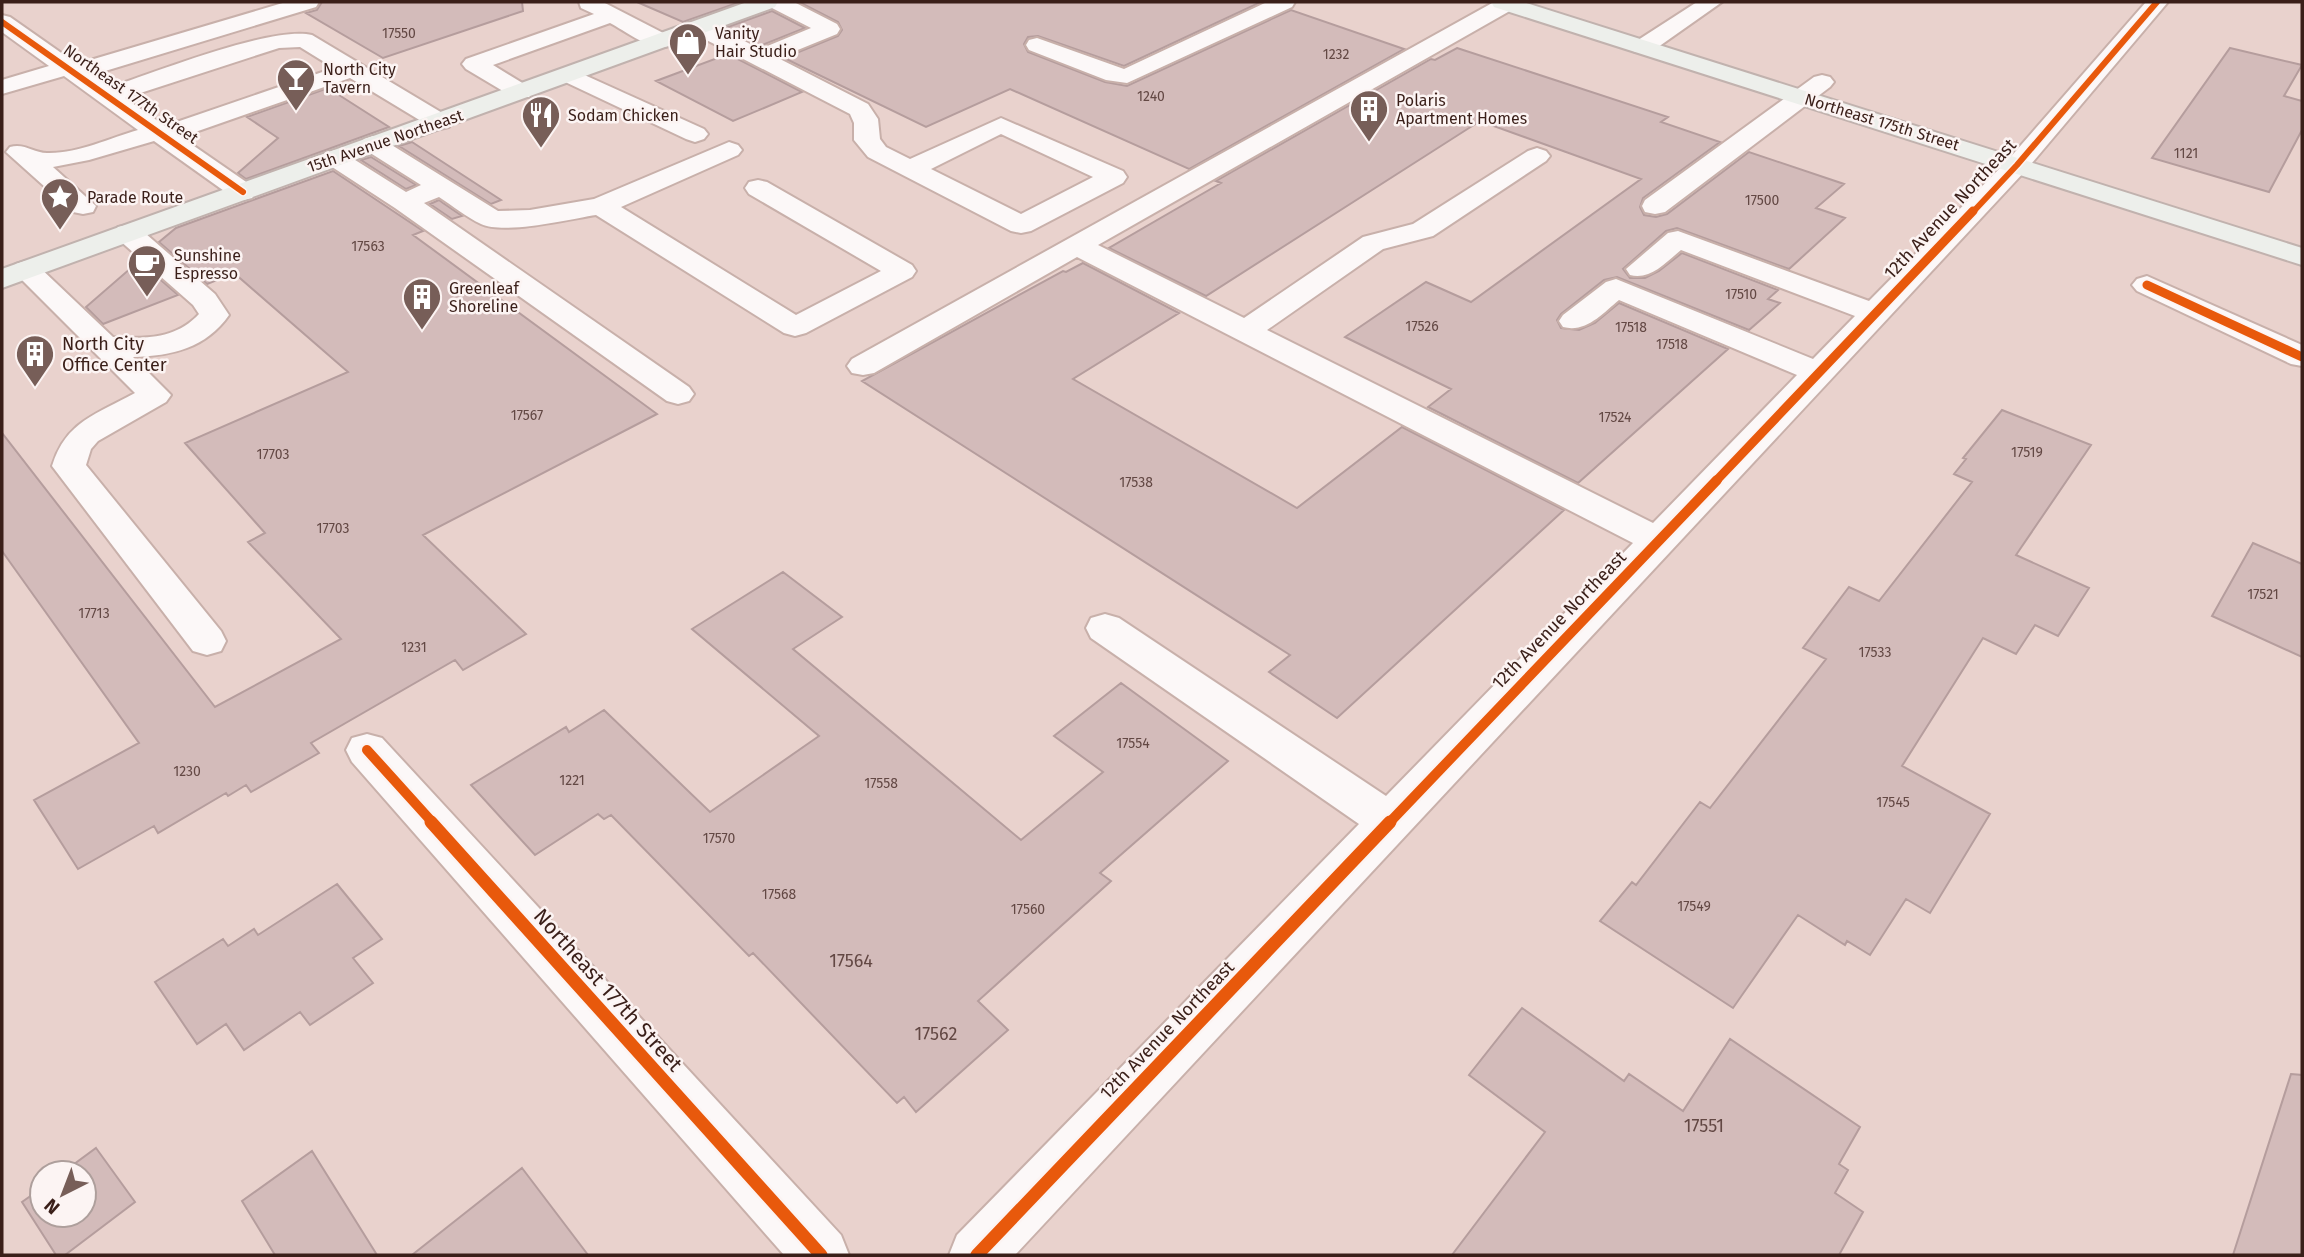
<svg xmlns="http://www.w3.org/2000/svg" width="2304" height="1257" font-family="'Fira Sans',sans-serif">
	<rect width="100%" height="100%" fill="#e9d2cd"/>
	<!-- building -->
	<path fill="#d3bbba" stroke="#b59d9d" stroke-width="2" d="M 322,2 L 522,2 L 523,11 L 383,58 L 306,13 L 317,10 Z
		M 637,2 L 740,2 L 683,22 Z
		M 799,2 L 1261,2 L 1124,66 L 1038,36 L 1028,37 L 1024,44 L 1028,52 L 1105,82 L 1127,86 L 1291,10 L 1404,49 L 1189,169 L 1010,89 L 926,127 L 784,58 L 838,36 L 842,30 L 838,22 Z
		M 772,11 L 805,28 L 760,46 L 725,28 Z
		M 1457,48 L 1668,117 L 1661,122 L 1720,142 L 1643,198 L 1640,207 L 1644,215 L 1656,217 L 1667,214 L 1749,152 L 1844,184 L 1816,208 L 1845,218 L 1789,269 L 1677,228 L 1666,231 L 1623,269 L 1630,278 L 1645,278 L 1659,271 L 1682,253 L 1778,290 L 1768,299 L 1780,303 L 1749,330 L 1617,277 L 1604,280 L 1561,314 L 1557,320 L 1561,328 L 1579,330 L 1595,323 L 1619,303 L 1728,349 L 1578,483 L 1428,407 L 1451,389 L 1345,337 L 1426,282 L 1471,302 L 1641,179 L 1480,121 L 1206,296 L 1109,248 L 1221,183 L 1216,181 L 1431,59 L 1435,60 Z
		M 2230,48 L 2302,65 L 2284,96 L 2302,101 L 2302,130 L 2269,192 L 2152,158 Z
		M 728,54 L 802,92 L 733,121 L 656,81 Z
		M 328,88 L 389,127 L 246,179 L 238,173 L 278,138 L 247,117 Z
		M 412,142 L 501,200 L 491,204 L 399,146 Z
		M 371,157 L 416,185 L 406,189 L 361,160 Z
		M 333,171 L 423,231 L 413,235 L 657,414 L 423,535 L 526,634 L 463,670 L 455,660 L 311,743 L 319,753 L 251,792 L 246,785 L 228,796 L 226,793 L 158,833 L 154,826 L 78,869 L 34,800 L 139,743 L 2,551 L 2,433 L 215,707 L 341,639 L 248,542 L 265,533 L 185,443 L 348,372 L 234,273 L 207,284 L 159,242 L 176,228 Z
		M 439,200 L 443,203 L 462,216 L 452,219 L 430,204 Z
		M 139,261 L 178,295 L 103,324 L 86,307 Z
		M 1083,263 L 1179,313 L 1073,379 L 1297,508 L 1402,427 L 1564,510 L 1337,718 L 1269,672 L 1290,655 L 862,381 L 1063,271 L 1066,272 Z
		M 2002,410 L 2091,445 L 2016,555 L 2089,588 L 2058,636 L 2035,625 L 2016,654 L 1983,638 L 1902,766 L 1990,814 L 1930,913 L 1906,899 L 1870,955 L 1847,941 L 1845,945 L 1798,915 L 1733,1008 L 1600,921 L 1632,882 L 1636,885 L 1700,802 L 1710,808 L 1826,659 L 1803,648 L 1849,587 L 1879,601 L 1972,482 L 1954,474 L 1966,459 L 1963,458 Z
		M 2253,543 L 2302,564 L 2302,657 L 2212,616 Z
		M 783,572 L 842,617 L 793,649 L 1021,840 L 1103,772 L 1054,736 L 1121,683 L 1228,761 L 1100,873 L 1111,881 L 978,1001 L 1008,1030 L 916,1112 L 904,1097 L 897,1103 L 753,953 L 749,956 L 611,815 L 604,819 L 598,814 L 535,855 L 471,785 L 566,727 L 569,732 L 604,710 L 710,812 L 819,736 L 692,629 Z
		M 337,884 L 382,939 L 353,958 L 373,983 L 310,1025 L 300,1012 L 244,1050 L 226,1024 L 197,1044 L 155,982 L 223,939 L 228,946 L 254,929 L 258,935 Z
		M 1522,1008 L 1624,1081 L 1629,1074 L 1683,1111 L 1730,1039 L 1860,1127 L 1839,1164 L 1848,1170 L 1835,1193 L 1863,1212 L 1839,1255 L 1452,1255 L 1545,1132 L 1469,1075 Z
		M 2291,1074 L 2302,1075 L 2302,1255 L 2233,1255 Z
		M 96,1148 L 135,1202 L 65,1255 L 56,1255 L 22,1202 L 42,1188 L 42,1215 L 84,1215 L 84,1173 L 62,1173 Z
		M 312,1151 L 377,1255 L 275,1255 L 242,1201 Z
		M 522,1168 L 588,1255 L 412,1255 Z"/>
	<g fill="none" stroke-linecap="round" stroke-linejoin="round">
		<!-- minor casing -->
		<g stroke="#c8b0aa" stroke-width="4">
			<path id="minor" d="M 286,2 L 319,2 L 316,7 L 92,75 L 110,87 C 154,73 273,25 312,35 L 449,117 L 452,122 L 449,127 L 440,129 L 431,127 L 350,78 L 181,137 L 252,186 L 256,192 L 252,198 L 243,200 L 234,198 L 154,141 L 89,160 L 53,167 L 96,206 L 93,212 L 83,214 L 73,212 L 6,152 L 10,147 C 25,143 33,153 47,153 C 77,154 110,138 138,130 L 64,76 L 2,94 L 2,80 L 49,66 L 2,32 L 2,15 L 10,17 L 77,64 ZM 300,47 L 334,68 L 165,126 L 125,98 L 279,48 Z
				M 579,2 L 603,2 L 669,36 L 672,41 L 669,46 C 650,51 627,32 610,23 L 493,65 L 529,87 L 533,92 L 529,97 L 513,97 L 466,69 L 462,64 L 466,59 L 594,14 L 581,8 Z
				M 767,2 L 794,2 L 837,24 L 840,29 L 837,34 L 778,58 L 868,104 L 878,119 L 880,139 L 886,147 L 910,159 L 1001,118 L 1123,171 L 1127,177 L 1123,183 L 1031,231 L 1021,233 L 1011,231 L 868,157 L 854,140 L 854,123 L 850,114 L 691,32 L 688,27 L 691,22 L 707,22 L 760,49 L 811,28 L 770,7 ZM 1001,134 L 1093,177 L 1021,214 L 931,169 Z
				M 1267,2 L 1295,2 L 1292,7 L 1127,83 L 1106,80 L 1029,50 L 1026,45 L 1029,40 L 1037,38 L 1124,69 Z
				M 1494,2 L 1518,3 L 1515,8 L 1098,245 L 1244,318 L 1363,237 L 1413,224 L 1528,151 L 1537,148 L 1546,151 L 1550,156 L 1546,161 L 1433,236 L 1383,249 L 1267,330 L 1653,523 L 1797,375 L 1619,300 C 1602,314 1586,333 1563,327 L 1559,321 L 1563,315 L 1606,282 L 1616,279 L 1813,359 L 1855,316 L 1681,250 C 1665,263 1651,280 1630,275 L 1626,269 L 1668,233 L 1678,231 L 1869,301 L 2008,160 L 2146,2 L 2168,2 L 2026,170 L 1015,1255 L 949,1255 L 957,1235 L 1359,824 L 1091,638 L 1086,628 L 1091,618 L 1105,614 L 1119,618 L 1386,796 L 1633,543 L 1077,257 L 874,373 L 863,375 L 852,373 L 847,366 L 852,359 Z
				M 1697,2 L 1722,2 L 1651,52 L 1635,52 L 1632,47 L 1635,42 Z
				M 569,68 L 704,129 L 708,134 L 704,139 L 695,142 L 686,139 L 561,80 L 557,75 L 561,70 Z
				M 1822,75 L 1830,77 L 1834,82 L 1830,87 L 1665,212 L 1655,214 L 1645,212 L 1642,206 L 1645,200 L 1814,77 Z
				M 373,136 L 382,139 L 498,211 L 530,210 L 594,199 L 729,142 L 738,145 L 742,150 L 738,155 L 621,207 L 796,315 L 881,271 L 749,194 L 745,188 L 749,182 L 758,180 L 767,182 L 912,265 L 916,271 L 912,277 L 806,333 L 795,336 L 784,333 L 596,215 C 570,219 505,235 481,224 C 466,217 453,206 439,197 L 424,203 L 689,387 L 694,394 L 689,401 L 678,404 L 667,401 L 395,208 L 326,163 L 322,158 L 326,153 L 335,150 L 344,153 L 406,192 L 421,185 L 364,149 L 360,144 L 364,139 Z
				M 128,225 L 138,227 L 215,294 L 229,315 C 206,348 172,356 133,357 L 171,395 L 166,402 L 98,441 L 91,449 L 86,465 L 221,631 L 226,641 L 221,651 L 207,655 L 193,651 L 52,466 C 66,421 97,414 135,393 L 12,270 L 16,264 L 26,261 L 36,264 L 113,337 C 145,339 176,339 199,314 L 193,305 L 118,239 L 114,233 L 118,227 Z
				M 2147,276 L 2302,345 L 2302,366 L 2291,364 L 2137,291 L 2132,285 L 2137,279 Z
				M 367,734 L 382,738 L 841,1235 L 849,1255 L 784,1255 L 352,762 L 346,750 L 352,738 Z"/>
		</g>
		<!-- major casing -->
		<g stroke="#c1b2ae" stroke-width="4">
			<path id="major" d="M 747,2 L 778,2 L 775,7 L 2,288 L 2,269 Z
				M 1491,2 L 1523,2 L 2302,248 L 2302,265 L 1494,7 Z"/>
		</g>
		<!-- minor -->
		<use href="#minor" fill="#fcf8f8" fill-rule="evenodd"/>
		<!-- major -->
		<use href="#major" fill="#edefeb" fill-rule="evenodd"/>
		<!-- cycleway-far3 casing -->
		<g stroke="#fcf4f3" stroke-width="9">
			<path id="cycleway-far3" d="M 2,22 L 243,192
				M 1972,213 L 2017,165 L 2157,2"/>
		</g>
		<!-- cycleway-far2 casing -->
		<g stroke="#fcf4f3" stroke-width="12">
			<path id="cycleway-far2" d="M 2147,285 L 2302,357
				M 1715,482 L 1973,211"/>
		</g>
		<!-- cycleway-far1 casing -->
		<g stroke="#fcf4f3" stroke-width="15">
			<path id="cycleway-far1" d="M 367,750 L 433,823
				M 1389,823 L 1717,480"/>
		</g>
		<!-- cycleway casing -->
		<g stroke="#fcf4f3" stroke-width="18">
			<path id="cycleway" d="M 431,822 L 821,1255
				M 977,1255 L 1390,822"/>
		</g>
		<!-- cycleway-far3 -->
		<use href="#cycleway-far3" stroke="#e8590c" stroke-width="6"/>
		<!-- cycleway-far2 -->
		<use href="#cycleway-far2" stroke="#e8590c" stroke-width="9"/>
		<!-- cycleway-far1 -->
		<use href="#cycleway-far1" stroke="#e8590c" stroke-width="10"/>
		<!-- cycleway -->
		<use href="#cycleway" stroke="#e8590c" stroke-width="13"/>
	</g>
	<!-- icons -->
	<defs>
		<g id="shop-pin" transform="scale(2.0125)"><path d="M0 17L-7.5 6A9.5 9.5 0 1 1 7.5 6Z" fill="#775e58" stroke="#fcf4f3"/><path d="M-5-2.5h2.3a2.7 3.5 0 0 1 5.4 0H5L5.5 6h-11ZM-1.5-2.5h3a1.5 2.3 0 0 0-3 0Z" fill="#fff"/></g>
		<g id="bar-pin" transform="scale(2.0125)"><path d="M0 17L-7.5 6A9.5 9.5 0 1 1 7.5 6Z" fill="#775e58" stroke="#fcf4f3"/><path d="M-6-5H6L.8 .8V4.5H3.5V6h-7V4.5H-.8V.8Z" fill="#fff"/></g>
		<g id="building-pin" transform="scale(2.0125)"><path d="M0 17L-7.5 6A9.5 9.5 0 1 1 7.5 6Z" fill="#775e58" stroke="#fcf4f3"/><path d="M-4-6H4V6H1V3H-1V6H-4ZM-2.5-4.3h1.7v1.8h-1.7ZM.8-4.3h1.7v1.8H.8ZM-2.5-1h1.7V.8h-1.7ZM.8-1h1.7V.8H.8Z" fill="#fff"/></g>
		<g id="restaurant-pin" transform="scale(2.0125)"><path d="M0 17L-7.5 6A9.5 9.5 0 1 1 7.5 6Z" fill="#775e58" stroke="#fcf4f3"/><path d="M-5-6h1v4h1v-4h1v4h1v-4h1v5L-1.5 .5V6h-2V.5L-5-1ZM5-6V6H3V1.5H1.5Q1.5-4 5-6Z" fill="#fff"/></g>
		<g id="sight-pin" transform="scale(2.0125)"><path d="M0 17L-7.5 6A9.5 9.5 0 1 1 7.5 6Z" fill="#775e58" stroke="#fcf4f3"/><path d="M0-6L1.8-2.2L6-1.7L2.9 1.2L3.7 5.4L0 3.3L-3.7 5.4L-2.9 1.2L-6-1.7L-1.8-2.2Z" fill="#fff"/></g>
		<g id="cafe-pin" transform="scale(2.0125)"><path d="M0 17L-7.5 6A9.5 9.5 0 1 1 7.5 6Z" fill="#775e58" stroke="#fcf4f3"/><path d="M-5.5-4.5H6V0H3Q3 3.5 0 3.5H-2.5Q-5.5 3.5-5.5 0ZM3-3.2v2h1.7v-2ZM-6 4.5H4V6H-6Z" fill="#fff"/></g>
	</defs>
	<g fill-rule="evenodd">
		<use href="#shop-pin" x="688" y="42"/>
		<use href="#bar-pin" x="296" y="78"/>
		<use href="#building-pin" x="1369" y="109"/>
		<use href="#restaurant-pin" x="541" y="115"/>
		<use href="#sight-pin" x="60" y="197"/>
		<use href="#cafe-pin" x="147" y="264"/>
		<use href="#building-pin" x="422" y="297"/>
		<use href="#building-pin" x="35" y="354"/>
	</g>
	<g text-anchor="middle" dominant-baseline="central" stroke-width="5" stroke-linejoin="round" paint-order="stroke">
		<!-- number labels -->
		<g font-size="14" fill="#634844">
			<text x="399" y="33">17550</text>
			<text x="1336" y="54">1232</text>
			<text x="1151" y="96">1240</text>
			<text x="2186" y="153">1121</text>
			<text x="1762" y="200">17500</text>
			<text x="368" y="246">17563</text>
			<text x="1741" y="294">17510</text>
			<text x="1422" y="326">17526</text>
			<text x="1631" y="327">17518</text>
			<text x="1672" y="344">17518</text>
			<text x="527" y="415">17567</text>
			<text x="1615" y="417">17524</text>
			<text x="2027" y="452">17519</text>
			<text x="273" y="454">17703</text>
			<text x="1136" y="482">17538</text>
			<text x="333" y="528">17703</text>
			<text x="2263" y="594">17521</text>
			<text x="94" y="613">17713</text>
			<text x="414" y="647">1231</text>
			<text x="1875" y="652">17533</text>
			<text x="1133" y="743">17554</text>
			<text x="187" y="771">1230</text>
			<text x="572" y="780">1221</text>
			<text x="881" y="783">17558</text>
			<text x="1893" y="802">17545</text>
			<text x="719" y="838">17570</text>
			<text x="779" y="894">17568</text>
			<text x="1694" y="906">17549</text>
			<text x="1028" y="909">17560</text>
		</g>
		<!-- far-poi labels -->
		<g font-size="16" fill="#3a1f19" stroke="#fcf4f3" text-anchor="start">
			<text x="715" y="33">Vanity<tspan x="715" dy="18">Hair Studio</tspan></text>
			<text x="323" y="69">North City<tspan x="323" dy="18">Tavern</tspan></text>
			<text x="1396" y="100">Polaris<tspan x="1396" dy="18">Apartment Homes</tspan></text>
			<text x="568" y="115">Sodam Chicken</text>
			<text x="87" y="197">Parade Route</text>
			<text x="174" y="255">Sunshine<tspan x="174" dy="18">Espresso</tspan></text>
			<text x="449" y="288">Greenleaf<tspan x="449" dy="18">Shoreline</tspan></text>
		</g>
		<!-- far-street labels -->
		<g font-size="16" fill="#3a1f19" stroke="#fcf4f3">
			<text transform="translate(131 94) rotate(35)">Northeast 177th Street</text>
			<text transform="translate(1882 122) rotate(17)">Northeast 175th Street</text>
			<text transform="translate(385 141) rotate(-19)">15th Avenue Northeast</text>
		</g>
		<!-- street labels -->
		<g font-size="18" fill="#3a1f19" stroke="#fcf4f3">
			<text transform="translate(1950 209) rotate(-47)">12th Avenue Northeast</text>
			<text transform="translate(1559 620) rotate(-46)">12th Avenue Northeast</text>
			<text transform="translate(1167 1030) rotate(-46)">12th Avenue Northeast</text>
		</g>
		<!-- poi labels -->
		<g font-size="18" fill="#3a1f19" stroke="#fcf4f3" text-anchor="start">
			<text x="62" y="344">North City<tspan x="62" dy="21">Office Center</tspan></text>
		</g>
		<!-- near-number labels -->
		<g font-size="18" fill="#634844">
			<text x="851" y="961">17564</text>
			<text x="936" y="1034">17562</text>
			<text x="1704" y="1126">17551</text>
		</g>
		<!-- near-street labels -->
		<g font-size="21" fill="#3a1f19" stroke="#fcf4f3">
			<text transform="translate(608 990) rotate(48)">Northeast 177th Street</text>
		</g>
	</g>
	<!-- border -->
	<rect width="2304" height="1257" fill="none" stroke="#3a1f19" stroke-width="7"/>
	<!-- north arrow -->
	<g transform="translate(63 1194) rotate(222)"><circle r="33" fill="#fcf4f3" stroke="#ae9f9c" stroke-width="2"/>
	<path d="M0-5L12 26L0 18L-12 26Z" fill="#775e58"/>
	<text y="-10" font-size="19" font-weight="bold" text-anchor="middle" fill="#3a1f19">N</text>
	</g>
</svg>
